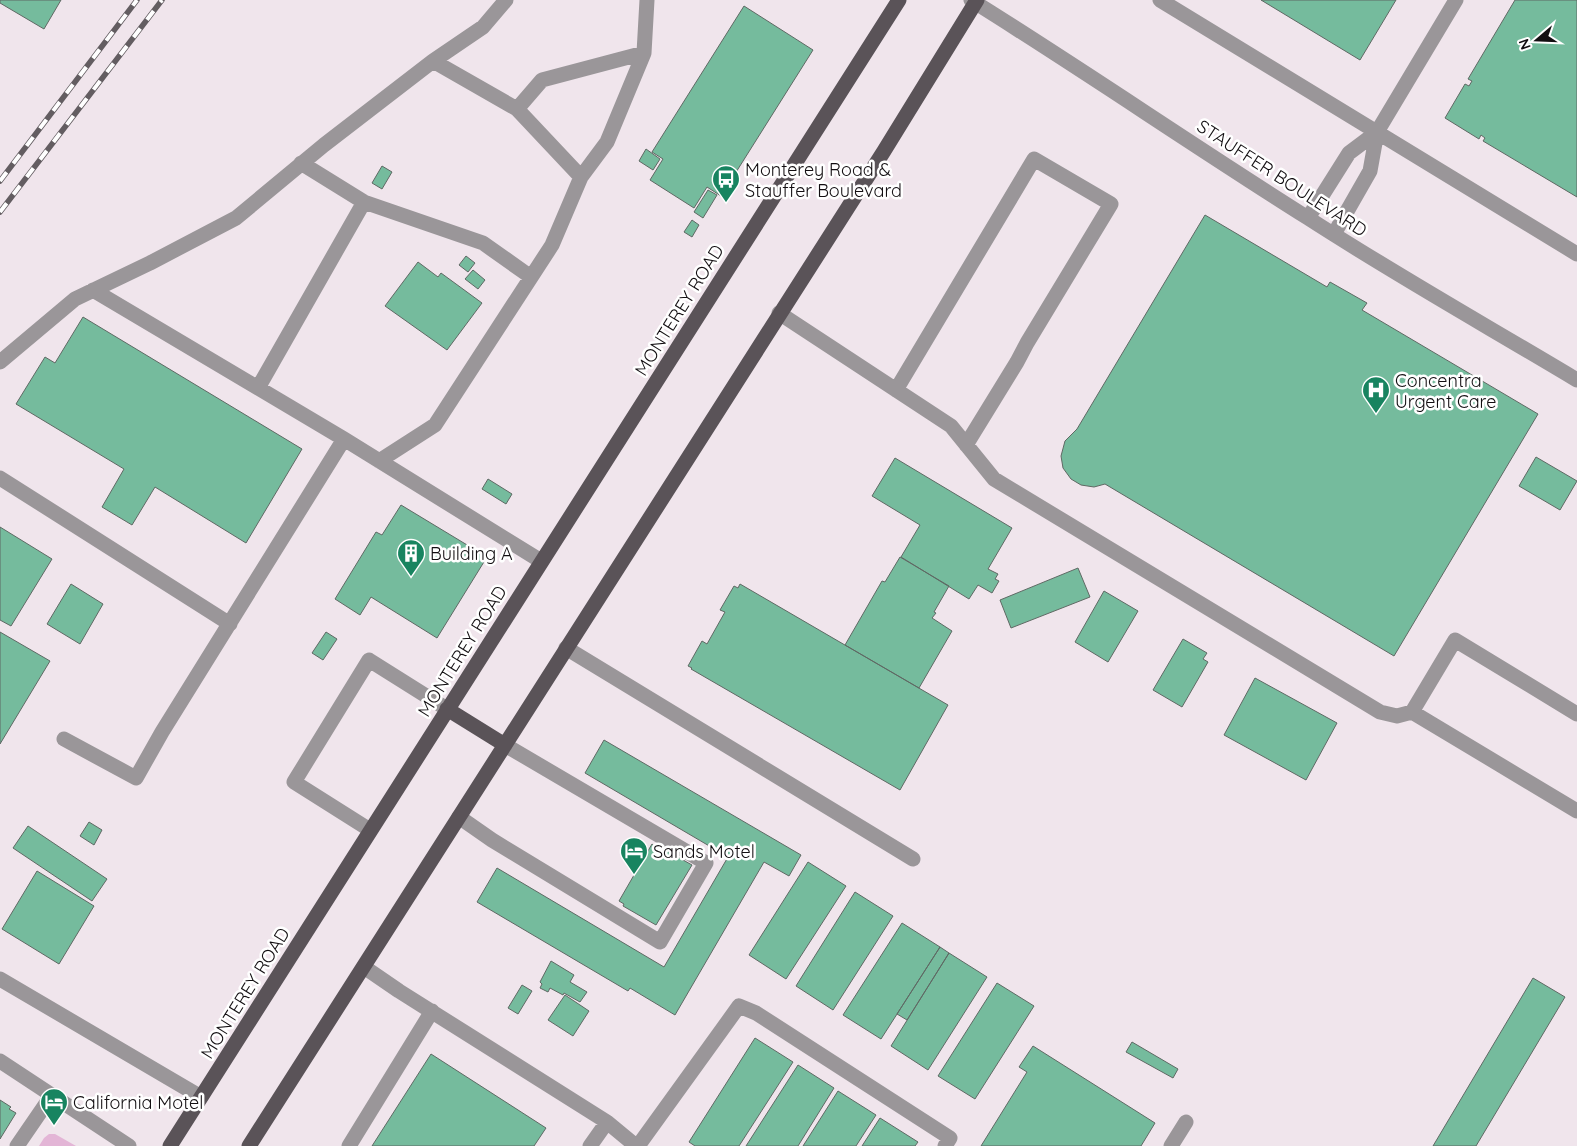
<svg xmlns="http://www.w3.org/2000/svg" width="1577" height="1146" font-family="Quicksand,sans-serif">
	<rect width="100%" height="100%" fill="#f0e5ec"/>
	<!-- green -->
	<path fill="#e3b5d6" d="M 49,1134 L 55,1134 L 76,1146 L 39,1146 L 44,1138 Z"/>
	<!-- building -->
	<path fill="#75bb9d" stroke="#5f6964" d="M 0,0 L 61,0 L 44,29 L 0,3 Z
		M 1261,0 L 1396,0 L 1360,60 Z
		M 1515,0 L 1577,0 L 1577,197 L 1483,141 L 1485,138 L 1481,135 L 1479,139 L 1445,118 L 1465,84 L 1469,86 L 1472,81 L 1468,79 Z
		M 744,6 L 813,50 L 721,196 L 707,187 L 694,208 L 650,180 L 663,159 L 652,152 Z
		M 646,149 L 660,159 L 653,170 L 639,161 Z
		M 382,166 L 392,172 L 382,189 L 372,183 Z
		M 708,190 L 717,195 L 703,218 L 694,212 Z
		M 1205,215 L 1327,287 L 1330,282 L 1367,303 L 1362,310 L 1538,414 L 1394,656 L 1105,484 L 1094,487 L 1081,485 L 1071,479 L 1063,468 L 1061,456 L 1065,441 L 1077,429 Z
		M 692,220 L 699,225 L 692,237 L 684,232 Z
		M 466,256 L 475,263 L 468,272 L 459,265 Z
		M 418,262 L 438,277 L 441,273 L 482,303 L 447,350 L 385,306 Z
		M 473,270 L 485,280 L 478,289 L 465,279 Z
		M 83,317 L 302,449 L 246,543 L 155,487 L 132,525 L 102,507 L 124,469 L 16,404 L 45,357 L 55,363 Z
		M 1536,457 L 1577,481 L 1560,510 L 1519,486 Z
		M 895,458 L 1012,528 L 988,569 L 998,574 L 995,579 L 999,581 L 992,593 L 978,585 L 969,599 L 901,557 L 920,525 L 872,496 Z
		M 488,479 L 512,494 L 506,504 L 482,489 Z
		M 401,505 L 487,557 L 437,638 L 371,597 L 360,615 L 335,599 L 376,532 L 382,535 Z
		M 0,527 L 52,559 L 11,626 L 0,620 Z
		M 900,557 L 949,586 L 934,612 L 936,613 L 932,618 L 952,631 L 919,688 L 845,645 L 882,581 L 885,582 Z
		M 1078,568 L 1090,597 L 1011,628 L 1000,600 Z
		M 71,584 L 103,604 L 80,644 L 47,624 Z
		M 740,584 L 948,705 L 900,790 L 691,669 L 692,668 L 688,666 L 702,641 L 707,644 L 725,612 L 720,610 L 734,586 L 738,588 Z
		M 1104,591 L 1138,611 L 1108,662 L 1075,642 Z
		M 0,632 L 50,661 L 0,744 Z
		M 326,632 L 337,639 L 323,660 L 312,653 Z
		M 1183,639 L 1207,653 L 1203,659 L 1208,662 L 1182,707 L 1153,690 Z
		M 1255,678 L 1337,723 L 1306,780 L 1224,735 Z
		M 604,740 L 801,855 L 789,876 L 764,862 L 675,1015 L 630,988 L 628,991 L 477,902 L 497,868 L 664,967 L 728,857 L 585,773 Z
		M 89,822 L 102,830 L 94,845 L 80,836 Z
		M 28,826 L 107,879 L 92,901 L 13,848 Z
		M 652,844 L 657,848 L 658,846 L 692,865 L 656,925 L 623,906 L 624,904 L 619,901 Z
		M 808,862 L 846,886 L 786,979 L 749,955 Z
		M 37,871 L 94,906 L 59,964 L 2,929 Z
		M 855,892 L 893,916 L 833,1010 L 796,986 Z
		M 902,923 L 940,947 L 881,1039 L 843,1015 Z
		M 940,947 L 949,953 L 907,1020 L 897,1014 Z
		M 949,953 L 987,977 L 928,1070 L 891,1046 Z
		M 551,961 L 574,975 L 570,982 L 587,992 L 580,1002 L 564,993 L 563,995 L 550,988 L 548,992 L 540,988 L 542,984 L 540,982 Z
		M 1533,978 L 1565,997 L 1476,1146 L 1433,1146 Z
		M 997,983 L 1034,1006 L 975,1099 L 938,1076 Z
		M 522,985 L 532,991 L 518,1014 L 508,1008 Z
		M 565,995 L 589,1011 L 573,1036 L 548,1020 Z
		M 755,1038 L 793,1062 L 739,1146 L 695,1146 L 689,1142 Z
		M 1132,1042 L 1178,1069 L 1173,1078 L 1126,1052 Z
		M 1033,1046 L 1155,1123 L 1141,1146 L 981,1146 L 1027,1072 L 1019,1067 Z
		M 431,1054 L 546,1128 L 534,1146 L 372,1146 Z
		M 798,1065 L 834,1088 L 798,1146 L 746,1146 Z
		M 838,1091 L 876,1115 L 856,1146 L 803,1146 Z
		M 0,1100 L 11,1107 L 9,1109 L 16,1113 L 0,1139 Z
		M 880,1118 L 918,1142 L 915,1146 L 862,1146 Z"/>
	<g fill="none" stroke-linecap="round" stroke-linejoin="round">
		<!-- minor -->
		<path stroke="#9a9699" stroke-width="15" d="M 971,0 C 1085,71 1195,147 1308,218 C 1396,275 1487,326 1577,380
			M 1160,0 L 1577,254
			M 433,61 L 517,109 L 581,177
			M 517,109 L 542,80 L 644,53
			M 301,163 L 364,202 L 483,243 L 531,277
			M 1308,218 L 1349,153 L 1377,132
			M 1334,234 L 1370,171 L 1377,132 L 1456,0
			M 93,290 L 344,439 L 541,561
			M 779,313 L 951,426 L 994,479 L 1380,712 L 1397,716 L 1412,712 L 1455,640 L 1577,714
			M 0,362 L 75,299 L 150,263 L 236,218 L 324,145 L 433,61 L 483,27 L 506,0
			M 258,388 L 364,202
			M 896,390 L 1034,159 L 1111,204 L 1027,343 L 1017,362 L 966,445
			M 379,461 L 435,425 L 552,245 L 581,177 L 607,142 L 644,53 L 647,0
			M 0,478 L 230,624
			M 566,648 L 913,859
			M 1412,712 L 1577,811
			M 64,739 L 136,778 L 162,732 L 344,439
			M 459,817 L 492,840 L 660,942 L 706,863 L 505,745
			M 370,830 L 294,782 L 369,660 L 447,709
			M 364,967 L 399,991 L 607,1122 L 590,1146
			M 0,979 L 201,1097
			M 0,1061 L 129,1146
			M 607,1122 L 636,1146
			M 17,1146 L 52,1095
			M 349,1146 L 432,1011
			M 638,1146 L 739,1006 L 756,1013 L 950,1138 L 945,1146
			M 1171,1146 L 1186,1122"/>
		<!-- major -->
		<path stroke="#5a5358" stroke-width="15" d="M 447,709 L 505,745
			M 170,1146 L 899,0
			M 249,1146 L 884,151 L 977,0"/>
		<!-- rail casing -->
		<g stroke="#635d61" stroke-width="5.5">
			<path id="rail" d="M 0,181 L 137,0
				M 0,212 L 162,0"/>
		</g>
		<!-- rail -->
		<use href="#rail" stroke="#fff" stroke-width="4" stroke-dasharray="11" stroke-linecap="butt"/>
	</g>
	<!-- icons -->
	<defs>
		<g id="bus-pin" transform="scale(1.4375)"><path d="M0 17L-7.5 6A9.5 9.5 0 1 1 7.5 6Z" fill="#188460" stroke="#fff"/><path d="M-5-6H5V4H4V6H2V4H-2V6H-4V4H-5ZM-3.5-4V0h7V-4ZM-3.5 1.2v1.5H-2V1.2ZM2 1.2v1.5H3.5V1.2Z" fill="#fff"/></g>
		<g id="hospital-pin" transform="scale(1.4375)"><path d="M0 17L-7.5 6A9.5 9.5 0 1 1 7.5 6Z" fill="#188460" stroke="#fff"/><path d="M-5-5h3v3.5h4V-5h3V5h-3V1.5h-4V5h-3Z" fill="#fff"/></g>
		<g id="building-pin" transform="scale(1.4375)"><path d="M0 17L-7.5 6A9.5 9.5 0 1 1 7.5 6Z" fill="#188460" stroke="#fff"/><path d="M-4-6H4V6H1V3H-1V6H-4ZM-2.5-4.3h1.7v1.8h-1.7ZM.8-4.3h1.7v1.8H.8ZM-2.5-1h1.7V.8h-1.7ZM.8-1h1.7V.8H.8Z" fill="#fff"/></g>
		<g id="hotel-pin" transform="scale(1.4375)"><path d="M0 17L-7.5 6A9.5 9.5 0 1 1 7.5 6Z" fill="#188460" stroke="#fff"/><path d="M-6-4.5h1.5V1H6V5H4.5V3h-9V5H-6ZM-4 0a1.8 1.8 0 1 1 3.6 0ZM.5 0V-2.5h3Q6-2.5 6 0Z" fill="#fff"/></g>
	</defs>
	<g fill-rule="evenodd">
		<use href="#bus-pin" x="726" y="179"/>
		<use href="#hospital-pin" x="1376" y="390"/>
		<use href="#building-pin" x="411" y="553"/>
		<use href="#hotel-pin" x="634" y="851"/>
		<use href="#hotel-pin" x="54" y="1102"/>
	</g>
	<g text-anchor="middle" dominant-baseline="central" stroke-width="5" stroke-linejoin="round" paint-order="stroke">
		<!-- poi labels -->
		<g font-size="18" fill="#120e11" stroke="#fff" text-anchor="start">
			<text x="745" y="169">Monterey Road &amp;<tspan x="745" dy="21">Stauffer Boulevard</tspan></text>
			<text x="1395" y="380">Concentra<tspan x="1395" dy="21">Urgent Care</tspan></text>
			<text x="430" y="553">Building A</text>
			<text x="653" y="851">Sands Motel</text>
			<text x="73" y="1102">California Motel</text>
		</g>
		<!-- street labels -->
		<g font-size="18" fill="#120e11" stroke="#fff">
			<text transform="translate(1282 178) rotate(33)">STAUFFER BOULEVARD</text>
			<text transform="translate(679 310) rotate(-58)">MONTEREY ROAD</text>
			<text transform="translate(462 651) rotate(-58)">MONTEREY ROAD</text>
			<text transform="translate(245 993) rotate(-58)">MONTEREY ROAD</text>
		</g>
	</g>
	<!-- north arrow -->
	<g transform="translate(1537 40) rotate(251)" stroke="#ffffff" stroke-width="4" paint-order="stroke">
	<path d="M0-4L9 19L0 12L-9 19Z" fill="#120e11"/>
	<text y="-8" font-size="14" font-weight="bold" text-anchor="middle" fill="#120e11">N</text>
	</g>
</svg>
